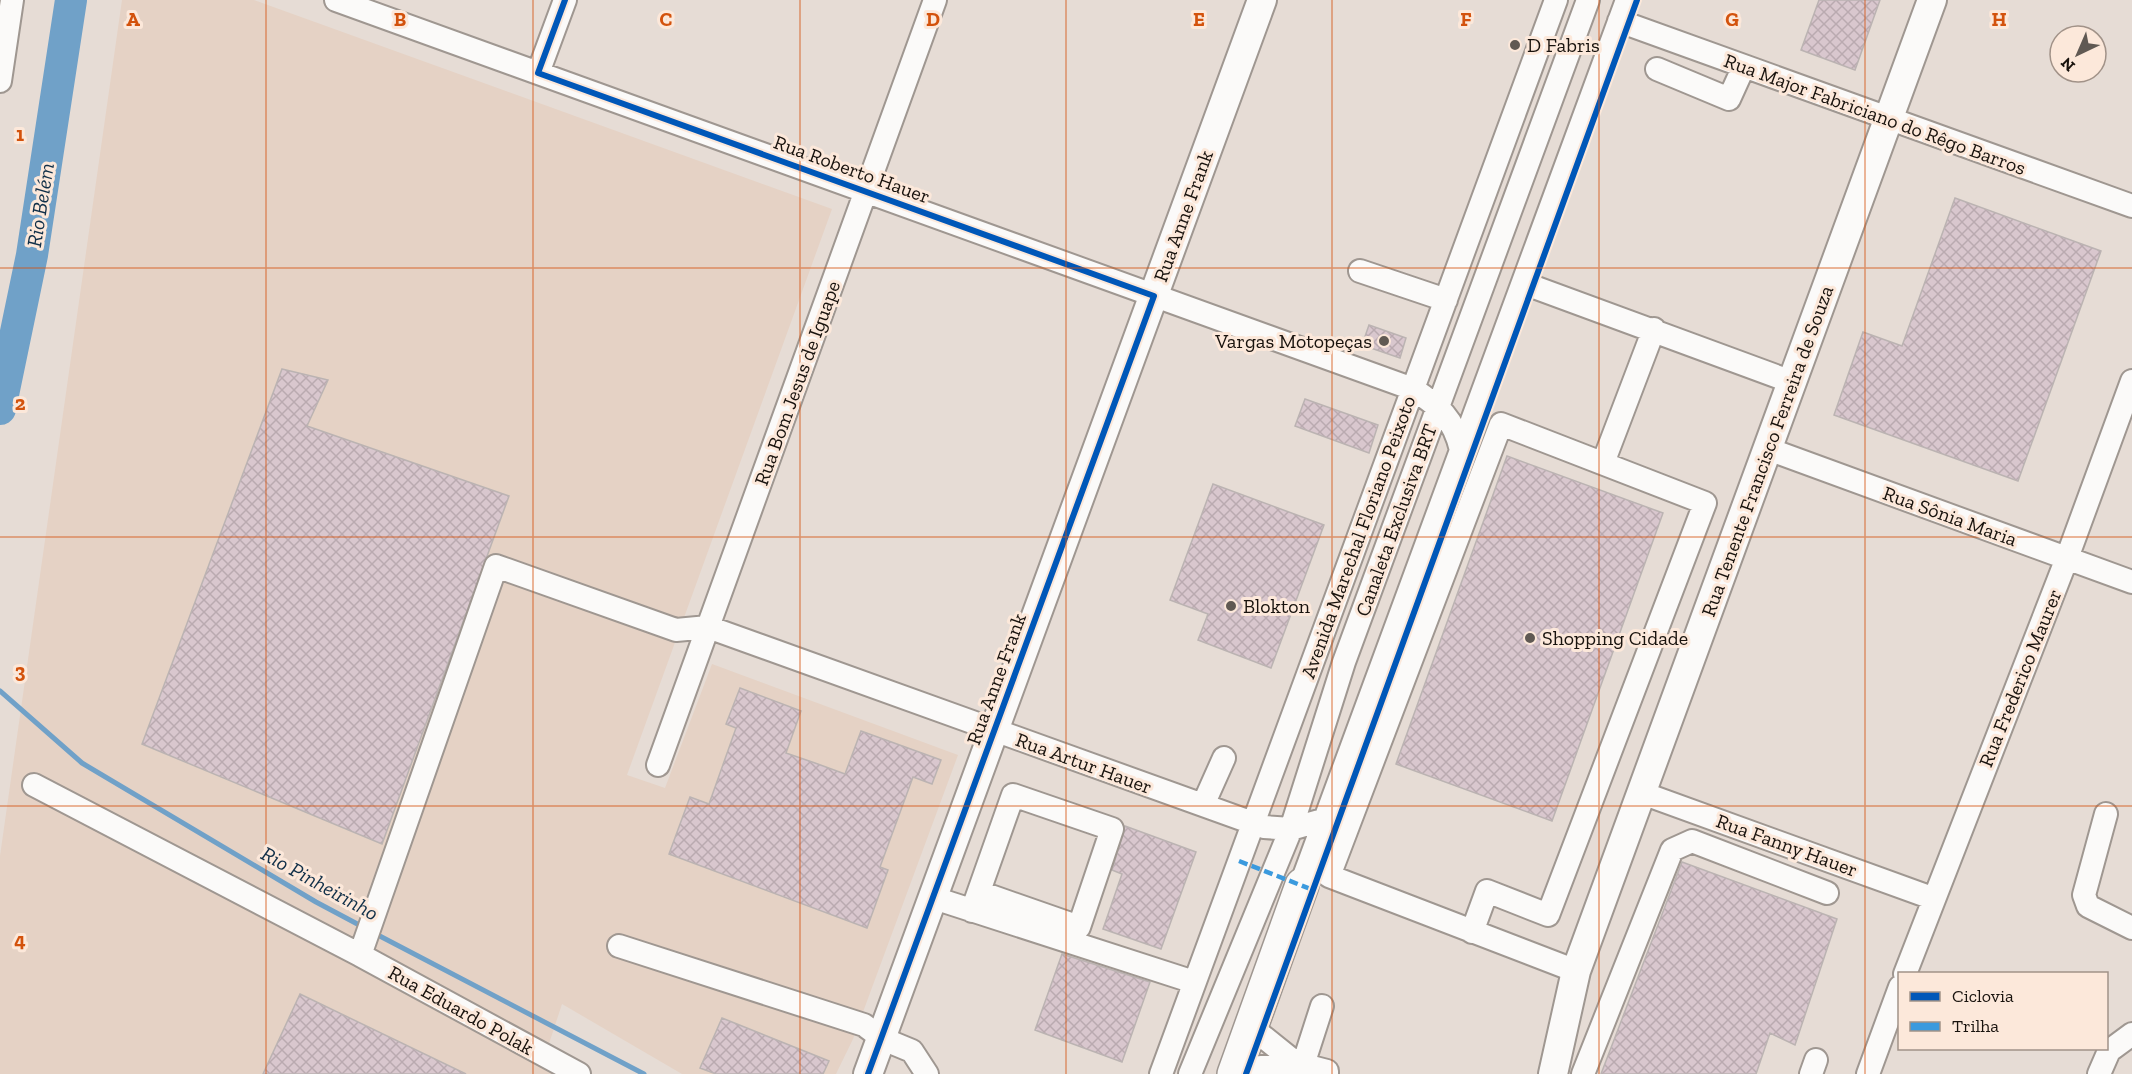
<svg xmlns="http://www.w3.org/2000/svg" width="2132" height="1074" font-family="'Zilla Slab',serif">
	<defs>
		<pattern id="building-cross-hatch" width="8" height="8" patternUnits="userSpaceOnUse" patternTransform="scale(1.5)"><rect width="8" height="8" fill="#d9c7ce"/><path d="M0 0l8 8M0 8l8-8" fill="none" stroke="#baaab0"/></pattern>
	</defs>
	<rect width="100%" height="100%" fill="#e6dcd5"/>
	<!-- built -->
	<path fill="#e5d2c5" d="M 122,0 L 254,0 L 832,209 L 627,775 L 665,788 L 712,664 L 958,755 L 853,1039 L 836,1074 L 682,1074 L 562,1004 L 541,1068 L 552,1074 L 0,1074 L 0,856 Z"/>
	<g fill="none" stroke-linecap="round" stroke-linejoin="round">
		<!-- stream -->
		<path stroke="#70a1c8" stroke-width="5" d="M 0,691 L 82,763 L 316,902 L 363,927
			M 374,933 L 644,1074"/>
		<!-- river -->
		<path stroke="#70a1c8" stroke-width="32" d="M 0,409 L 32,255 L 71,0"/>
	</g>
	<!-- building -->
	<path fill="url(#building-cross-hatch)" stroke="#bbb3b2" stroke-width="1.5" d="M 1819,0 L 1880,0 L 1855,70 L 1801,50 Z
		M 1955,198 L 2101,251 L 2018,481 L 1834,415 L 1863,332 L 1902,346 Z
		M 1369,325 L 1406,338 L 1400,358 L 1362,345 Z
		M 282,369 L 328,380 L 307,426 L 509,496 L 382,844 L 142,744 Z
		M 1305,399 L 1378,425 L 1369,453 L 1295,426 Z
		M 1507,456 L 1663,513 L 1552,821 L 1396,764 Z
		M 1213,484 L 1324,525 L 1271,668 L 1198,640 L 1208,614 L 1170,600 Z
		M 740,688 L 801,711 L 786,753 L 815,763 L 845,774 L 861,731 L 941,760 L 932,784 L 913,777 L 880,867 L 888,870 L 867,928 L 669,854 L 690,797 L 709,804 L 736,728 L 726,724 Z
		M 1125,826 L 1196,852 L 1161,949 L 1103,929 L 1122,874 L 1112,870 Z
		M 1682,862 L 1837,919 L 1795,1045 L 1770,1033 L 1756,1074 L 1601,1074 Z
		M 1062,954 L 1150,982 L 1122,1062 L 1035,1030 Z
		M 300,994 L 466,1074 L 263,1074 Z
		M 722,1018 L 829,1061 L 823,1074 L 716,1074 L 700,1068 Z"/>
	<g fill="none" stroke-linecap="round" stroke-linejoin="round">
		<!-- minor casing -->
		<g stroke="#9f9791" stroke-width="26">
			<path id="minor" d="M 336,0 L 1413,389 C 1439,406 1454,419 1461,450
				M 1619,21 L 2132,206
				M 1657,69 L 1729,99 L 1744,66
				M 538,73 L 565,0
				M 0,81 L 12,0
				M 1360,271 L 1446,300
				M 1523,283 L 1792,382
				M 1768,449 L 2132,582
				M 1603,463 L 1654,329
				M 658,765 L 935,0
				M 34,785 L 360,955
				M 1642,793 L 1932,898
				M 1203,805 L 1224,758
				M 2106,814 L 2084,895 L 2088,906 L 2132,928
				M 934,898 L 1194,982
				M 1296,898 L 1627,0
				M 972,911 L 1013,795 L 1112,829 L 1079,927 L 979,892
				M 1472,932 L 1487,891 L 1548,915 L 1705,503 L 1501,424 L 1329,876 L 1576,971
				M 619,946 L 864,1025 L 883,1039 L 912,1051 L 927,1074
				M 1905,974 L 2067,558 L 2132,381
				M 1251,1027 L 1296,1063
				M 1303,1065 L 1322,1006
				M 1235,1070 L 1296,1063 L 1327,1071 L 1327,1074
				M 579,1074 L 360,955 L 496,566 L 676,630 L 708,627 L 1264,827 L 1291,829 L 1326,819
				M 1161,1074 L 1556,0
				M 1190,1074 L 1291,829 L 1344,662 L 1588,0
				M 1583,1074 L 1672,850 L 1692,841 L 1827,893
				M 1811,1074 L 1816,1060
				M 1868,1074 L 1900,987
				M 2099,1074 L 2109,1051 L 2132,1034"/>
		</g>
		<!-- major casing -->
		<g stroke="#9f9791" stroke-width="32">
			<path id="major" d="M 868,1074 L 1262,0
				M 1553,1074 L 1576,971 L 1932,0"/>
		</g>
		<!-- highway casing -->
		<g stroke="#9f9791" stroke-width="36">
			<path id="highway" d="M 1234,1074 L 1302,885"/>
		</g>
		<!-- minor -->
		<use href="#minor" stroke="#fbfaf9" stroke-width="22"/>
		<!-- major -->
		<use href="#major" stroke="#fbfaf9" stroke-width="28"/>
		<!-- highway -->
		<use href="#highway" stroke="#fbfaf9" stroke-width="33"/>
		<!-- quiet -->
		<path stroke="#3b9ade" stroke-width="4.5" stroke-dasharray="9 4.5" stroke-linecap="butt" d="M 1239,861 L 1313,890"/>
		<!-- cycleway casing -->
		<g stroke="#fce8da" stroke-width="10">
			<path id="cycleway" d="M 565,0 L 538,73 L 1154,296 L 868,1074
				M 1246,1074 L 1637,0"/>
		</g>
		<!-- cycleway -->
		<use href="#cycleway" stroke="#0057b8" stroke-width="6"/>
	</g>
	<!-- grid -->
	<path fill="none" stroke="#d3520c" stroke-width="1.5" stroke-opacity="0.55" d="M 266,0 L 266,1074M 533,0 L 533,1074M 800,0 L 800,1074M 1066,0 L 1066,1074M 1332,0 L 1332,1074M 1599,0 L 1599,1074M 1865,0 L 1865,1074M 0,268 L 2132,268M 0,537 L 2132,537M 0,806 L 2132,806"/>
	<!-- markers -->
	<g fill="#605953" stroke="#fce8da" stroke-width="2">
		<circle cx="1515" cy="45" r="6"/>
		<circle cx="1384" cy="341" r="6"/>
		<circle cx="1231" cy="606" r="6"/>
		<circle cx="1530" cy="638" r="6"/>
	</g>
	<g text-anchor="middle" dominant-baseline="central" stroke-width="6" stroke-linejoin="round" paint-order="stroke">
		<!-- poi labels -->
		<g font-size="20" fill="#18120d" stroke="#fce8da" text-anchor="start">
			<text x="1527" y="45">D Fabris</text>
			<text x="1372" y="341" text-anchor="end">Vargas Motopeças</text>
			<text x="1243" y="606">Blokton</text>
			<text x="1542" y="638">Shopping Cidade</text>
		</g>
		<!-- street labels -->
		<g font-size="20" fill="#18120d" stroke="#fce8da">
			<text transform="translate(1875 114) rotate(20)">Rua Major Fabriciano do Rêgo Barros</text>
			<text transform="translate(852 169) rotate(20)">Rua Roberto Hauer</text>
			<text transform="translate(1183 216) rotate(-70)">Rua Anne Frank</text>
			<text transform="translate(797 383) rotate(-70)">Rua Bom Jesus de Iguape</text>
			<text transform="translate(1767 451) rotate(-70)">Rua Tenente Francisco Ferreira de Souza</text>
			<text transform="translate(1950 516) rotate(20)">Rua Sônia Maria</text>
			<text transform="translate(1396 520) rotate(-70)">Canaleta Exclusiva BRT</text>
			<text transform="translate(1358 537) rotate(-70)">Avenida Marechal Floriano Peixoto</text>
			<text transform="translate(2020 678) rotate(-68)">Rua Frederico Maurer</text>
			<text transform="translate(996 679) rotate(-70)">Rua Anne Frank</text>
			<text transform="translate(1084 763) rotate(20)">Rua Artur Hauer</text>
			<text transform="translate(1787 845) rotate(20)">Rua Fanny Hauer</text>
			<text transform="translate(461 1010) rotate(29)">Rua Eduardo Polak</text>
		</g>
		<!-- water labels -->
		<g font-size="21" font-style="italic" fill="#102f48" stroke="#fce8da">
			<text transform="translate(40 205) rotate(-81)">Rio Belém</text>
			<text transform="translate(320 883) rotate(29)">Rio Pinheirinho</text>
		</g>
	</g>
	<g font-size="20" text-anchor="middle" font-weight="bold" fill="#d3520c" stroke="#fce8da" stroke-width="6" stroke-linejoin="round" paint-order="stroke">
		<text x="133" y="26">A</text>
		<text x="400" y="26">B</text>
		<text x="666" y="26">C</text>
		<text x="933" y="26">D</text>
		<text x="1199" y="26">E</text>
		<text x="1466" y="26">F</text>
		<text x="1732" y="26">G</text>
		<text x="1999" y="26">H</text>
		<text x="20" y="141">1</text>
		<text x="20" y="410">2</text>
		<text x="20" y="678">3</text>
		<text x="20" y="947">4</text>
	</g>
	<!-- legend -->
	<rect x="1898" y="972" width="210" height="78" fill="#fce8da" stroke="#a19288" stroke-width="1.5"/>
	<rect x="1910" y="992" width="30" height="9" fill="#0057b8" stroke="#a19288" stroke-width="1.5"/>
	<text x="1952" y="1002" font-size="18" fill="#18120d">Ciclovia</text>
	<rect x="1910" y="1022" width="30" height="9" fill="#3b9ade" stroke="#a19288" stroke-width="1.5"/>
	<text x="1952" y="1032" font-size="18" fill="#18120d">Trilha</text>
	<!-- north arrow -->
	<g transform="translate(2078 54) rotate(224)"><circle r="28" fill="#fce8da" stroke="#a19288" stroke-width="1.5"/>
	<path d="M0-4.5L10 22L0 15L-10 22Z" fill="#605953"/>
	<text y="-9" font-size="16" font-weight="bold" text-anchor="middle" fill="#18120d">N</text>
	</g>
</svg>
